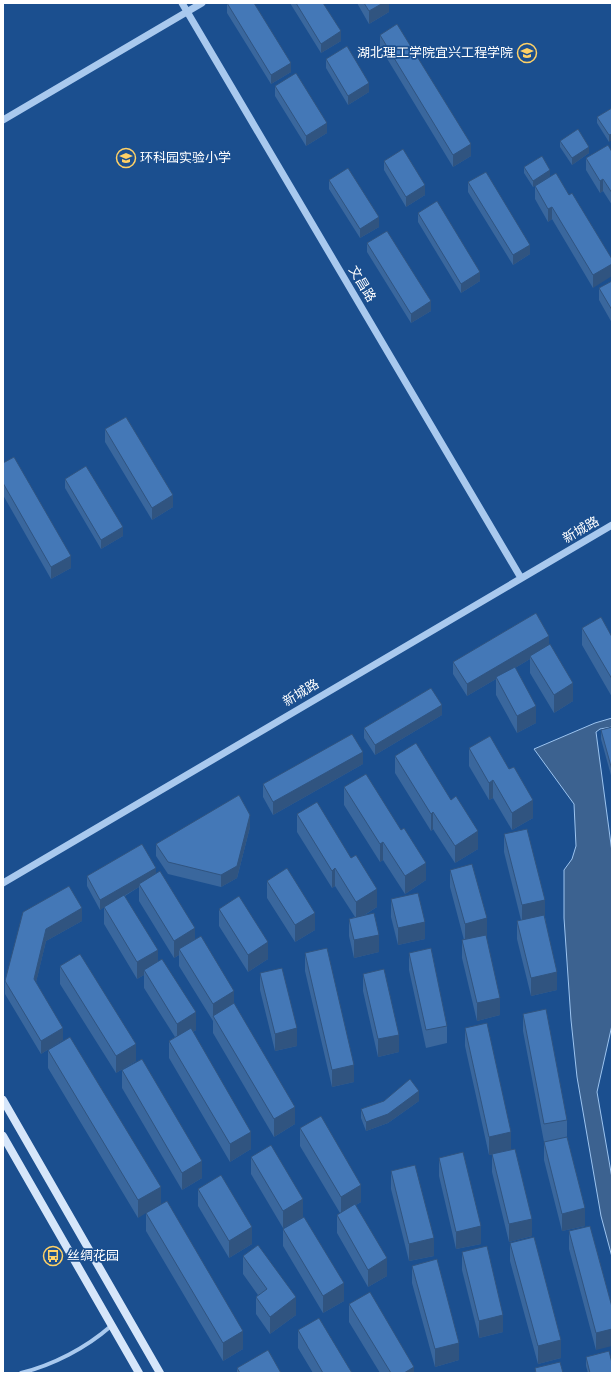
<svg xmlns="http://www.w3.org/2000/svg" width="615" height="1376" font-family="'Varela Round','Noto Sans SC',sans-serif">
	<rect width="100%" height="100%" fill="#1b4f8f"/>
	<!-- water -->
	<path fill="#3c6290" stroke="#9cc4f0" d="M 612,718 L 612,727 L 600,729 L 596,732 L 612,852 L 612,1025 L 597,1092 L 612,1178 L 612,1257 L 601,1216 L 577,1077 L 571,1020 L 564,918 L 564,870 L 572,859 L 576,846 L 574,804 L 534,749 L 595,723 Z"/>
	<g fill="none" stroke-linecap="round" stroke-linejoin="round">
		<!-- minor -->
		<path stroke="#a9c9ee" stroke-width="4" d="M 21,1373 C 53,1365 86,1348 111,1326"/>
		<!-- tertiary -->
		<path stroke="#a9c9ee" stroke-width="7" d="M 182,3 L 521,578
			M 3,120 L 202,3
			M 3,883 L 612,525"/>
		<!-- secondary -->
		<path stroke="#d6e6fa" stroke-width="8" d="M 3,1100 L 160,1373
			M 3,1136 L 139,1373"/>
	</g>
	<!-- wall -->
	<path fill="#3a679d" d="M 227,3 L 291,72 L 271,84 L 227,13 Z
		M 290,3 L 323,3 L 341,41 L 321,53 Z
		M 357,3 L 389,3 L 389,12 L 369,24 Z
		M 380,35 L 471,156 L 453,167 L 380,47 Z
		M 326,59 L 369,92 L 348,105 L 326,68 Z
		M 275,86 L 327,133 L 306,146 L 275,96 Z
		M 612,108 L 609,142 L 597,123 L 597,117 Z
		M 560,141 L 589,153 L 572,165 L 560,147 Z
		M 612,152 L 612,205 L 603,191 L 600,193 L 586,170 L 586,158 Z
		M 384,161 L 425,195 L 406,207 L 384,170 Z
		M 524,167 L 550,176 L 533,187 L 524,173 Z
		M 329,180 L 379,227 L 360,238 L 329,189 Z
		M 468,182 L 530,254 L 513,265 L 468,192 Z
		M 535,186 L 569,195 L 612,259 L 593,288 L 552,219 L 548,222 L 535,199 Z
		M 418,213 L 480,281 L 461,293 L 418,222 Z
		M 367,243 L 431,311 L 411,323 L 367,252 Z
		M 612,281 L 612,323 L 599,300 L 599,288 Z
		M 105,429 L 173,507 L 152,520 L 105,442 Z
		M 3,463 L 71,568 L 51,579 L 3,495 Z
		M 65,479 L 123,536 L 101,549 L 65,488 Z
		M 582,628 L 612,637 L 612,697 L 582,645 Z
		M 549,645 L 573,701 L 554,713 L 530,673 L 530,659 L 515,668 L 536,723 L 517,733 L 496,695 L 496,679 L 467,696 L 453,674 L 453,662 Z
		M 442,715 L 375,755 L 364,738 L 364,728 Z
		M 612,727 L 612,779 L 601,739 L 601,730 Z
		M 469,748 L 533,818 L 512,830 L 493,798 L 489,800 L 469,766 Z
		M 395,756 L 478,849 L 455,863 L 433,829 L 431,831 L 395,773 Z
		M 363,764 L 273,815 L 263,797 L 263,784 Z
		M 344,787 L 426,880 L 405,894 L 383,860 L 380,862 L 344,805 Z
		M 297,814 L 377,907 L 363,916 L 379,952 L 354,958 L 349,936 L 349,919 L 355,917 L 335,886 L 332,888 L 297,832 Z
		M 250,827 L 237,878 L 221,887 L 168,874 L 156,856 L 156,844 Z
		M 504,834 L 545,917 L 557,990 L 531,996 L 517,939 L 517,921 L 521,920 L 504,852 Z
		M 450,870 L 487,936 L 486,936 L 500,1015 L 477,1021 L 462,958 L 462,940 L 464,940 L 450,887 Z
		M 156,873 L 195,939 L 234,1003 L 295,1124 L 274,1137 L 213,1033 L 213,1021 L 179,966 L 179,955 L 174,958 L 139,901 L 139,887 L 125,896 L 158,962 L 196,1030 L 193,1032 L 251,1149 L 230,1162 L 169,1058 L 169,1041 L 175,1037 L 144,988 L 144,975 L 137,979 L 104,924 L 104,907 L 100,910 L 87,886 L 87,876 Z
		M 267,881 L 315,930 L 295,942 L 267,898 Z
		M 69,886 L 82,921 L 46,941 L 36,982 L 63,1040 L 41,1054 L 5,994 L 5,981 Z
		M 391,899 L 425,939 L 398,945 L 391,917 Z
		M 219,909 L 268,959 L 248,972 L 219,926 Z
		M 305,953 L 354,1082 L 332,1087 L 305,971 Z
		M 409,953 L 447,1026 L 447,1043 L 426,1048 L 409,970 Z
		M 60,966 L 136,1061 L 116,1073 L 60,984 Z
		M 260,973 L 297,1046 L 275,1051 L 260,990 Z
		M 363,974 L 399,1052 L 378,1057 L 363,991 Z
		M 523,1014 L 567,1120 L 567,1137 L 585,1226 L 562,1231 L 544,1160 L 544,1142 L 552,1140 L 544,1142 L 523,1031 Z
		M 465,1028 L 511,1150 L 532,1236 L 509,1242 L 492,1172 L 492,1154 L 503,1152 L 489,1155 L 465,1046 Z
		M 48,1050 L 161,1187 L 138,1218 L 48,1068 Z
		M 122,1070 L 202,1178 L 182,1190 L 122,1088 Z
		M 419,1101 L 388,1123 L 366,1131 L 361,1118 L 361,1109 Z
		M 300,1128 L 361,1202 L 356,1205 L 387,1276 L 368,1287 L 337,1233 L 337,1215 L 340,1213 L 300,1146 Z
		M 251,1157 L 303,1217 L 283,1228 L 251,1174 Z
		M 439,1158 L 481,1244 L 456,1249 L 439,1176 Z
		M 391,1171 L 434,1256 L 409,1261 L 391,1189 Z
		M 198,1189 L 252,1244 L 229,1258 L 198,1206 Z
		M 146,1213 L 243,1349 L 223,1361 L 146,1231 Z
		M 283,1229 L 344,1301 L 323,1313 L 283,1246 Z
		M 569,1231 L 612,1307 L 596,1350 L 569,1249 Z
		M 510,1243 L 561,1358 L 538,1364 L 510,1261 Z
		M 462,1252 L 503,1332 L 479,1338 L 462,1270 Z
		M 243,1256 L 296,1315 L 270,1334 L 256,1314 L 256,1297 L 258,1295 L 243,1274 Z
		M 412,1266 L 459,1360 L 435,1367 L 412,1283 Z
		M 349,1304 L 414,1373 L 380,1373 L 349,1322 Z
		M 298,1330 L 352,1373 L 313,1373 L 298,1348 Z
		M 586,1357 L 612,1373 L 588,1373 L 586,1366 Z
		M 237,1368 L 281,1373 L 237,1373 Z"/>
	<!-- shaded-wall -->
	<path fill="#305480" d="M 383,3 L 389,3 L 389,12 L 369,24 L 369,11 Z
		M 341,31 L 341,41 L 321,53 L 321,44 Z
		M 291,63 L 291,72 L 271,84 L 271,75 Z
		M 369,83 L 369,92 L 348,105 L 348,96 Z
		M 327,123 L 327,133 L 306,146 L 306,136 Z
		M 612,134 L 612,140 L 609,142 L 609,135 Z
		M 471,144 L 471,156 L 453,167 L 453,155 Z
		M 589,147 L 589,153 L 572,165 L 572,158 Z
		M 550,170 L 550,176 L 533,187 L 533,181 Z
		M 603,179 L 603,191 L 600,193 L 600,181 Z
		M 425,185 L 425,195 L 406,207 L 406,197 Z
		M 552,207 L 552,219 L 548,222 L 548,209 Z
		M 379,217 L 379,227 L 360,238 L 360,229 Z
		M 530,245 L 530,254 L 513,265 L 513,255 Z
		M 612,264 L 612,276 L 593,288 L 593,275 Z
		M 480,272 L 480,281 L 461,293 L 461,284 Z
		M 431,301 L 431,311 L 411,323 L 411,314 Z
		M 173,495 L 173,507 L 152,520 L 152,508 Z
		M 123,527 L 123,536 L 101,549 L 101,540 Z
		M 71,556 L 71,568 L 51,579 L 51,567 Z
		M 549,636 L 549,648 L 530,656 L 530,659 L 497,679 L 496,677 L 496,679 L 467,696 L 467,684 Z
		M 573,683 L 573,701 L 554,713 L 554,695 Z
		M 442,705 L 442,715 L 375,755 L 375,745 Z
		M 536,706 L 536,723 L 517,733 L 517,716 Z
		M 363,752 L 363,764 L 273,815 L 273,802 Z
		M 493,780 L 493,798 L 489,800 L 489,783 Z
		M 533,800 L 533,818 L 512,830 L 512,813 Z
		M 433,812 L 433,829 L 431,831 L 431,814 Z
		M 250,815 L 250,827 L 237,878 L 221,887 L 221,875 Z
		M 478,831 L 478,849 L 455,863 L 455,846 Z
		M 383,842 L 383,860 L 380,862 L 380,844 Z
		M 426,863 L 426,880 L 405,894 L 405,876 Z
		M 156,868 L 156,877 L 139,884 L 139,887 L 100,910 L 100,900 Z
		M 335,868 L 335,886 L 332,888 L 332,871 Z
		M 377,889 L 377,907 L 356,920 L 356,902 Z
		M 545,900 L 545,917 L 522,923 L 522,905 Z
		M 82,908 L 82,921 L 46,941 L 34,991 L 34,979 L 46,929 Z
		M 315,913 L 315,930 L 295,942 L 295,925 Z
		M 487,918 L 487,936 L 465,942 L 465,924 Z
		M 425,922 L 425,939 L 398,945 L 398,928 Z
		M 195,928 L 195,946 L 179,949 L 179,955 L 174,958 L 174,941 Z
		M 379,935 L 379,952 L 354,958 L 354,940 Z
		M 268,942 L 268,959 L 248,972 L 248,955 Z
		M 158,950 L 158,967 L 144,970 L 144,975 L 137,979 L 137,962 Z
		M 557,972 L 557,990 L 531,996 L 531,978 Z
		M 234,991 L 234,1009 L 213,1016 L 213,1021 L 213,1004 Z
		M 500,998 L 500,1015 L 477,1021 L 477,1003 Z
		M 196,1012 L 196,1030 L 177,1041 L 177,1024 Z
		M 63,1028 L 63,1040 L 41,1054 L 41,1041 Z
		M 297,1028 L 297,1046 L 275,1051 L 275,1034 Z
		M 399,1035 L 399,1052 L 378,1057 L 378,1039 Z
		M 136,1044 L 136,1061 L 116,1073 L 116,1056 Z
		M 354,1065 L 354,1082 L 332,1087 L 332,1070 Z
		M 419,1091 L 419,1101 L 388,1123 L 366,1131 L 366,1122 Z
		M 295,1107 L 295,1124 L 274,1137 L 274,1119 Z
		M 251,1132 L 251,1149 L 230,1162 L 230,1144 Z
		M 511,1132 L 511,1150 L 489,1155 L 489,1137 Z
		M 202,1161 L 202,1178 L 182,1190 L 182,1173 Z
		M 361,1185 L 361,1202 L 341,1214 L 341,1197 Z
		M 161,1187 L 161,1204 L 138,1218 L 138,1200 Z
		M 303,1199 L 303,1217 L 283,1228 L 283,1211 Z
		M 585,1208 L 585,1226 L 562,1231 L 562,1214 Z
		M 532,1219 L 532,1236 L 509,1242 L 509,1224 Z
		M 481,1226 L 481,1244 L 456,1249 L 456,1232 Z
		M 252,1227 L 252,1244 L 229,1258 L 229,1241 Z
		M 434,1238 L 434,1256 L 409,1261 L 409,1244 Z
		M 387,1258 L 387,1276 L 368,1287 L 368,1270 Z
		M 344,1283 L 344,1301 L 323,1313 L 323,1296 Z
		M 296,1297 L 296,1315 L 270,1334 L 270,1317 Z
		M 503,1315 L 503,1332 L 479,1338 L 479,1321 Z
		M 612,1329 L 612,1346 L 596,1350 L 596,1333 Z
		M 243,1331 L 243,1349 L 223,1361 L 223,1343 Z
		M 561,1340 L 561,1358 L 538,1364 L 538,1346 Z
		M 459,1343 L 459,1360 L 435,1367 L 435,1349 Z
		M 414,1367 L 414,1373 L 404,1373 Z"/>
	<!-- building -->
	<path fill="#4478b7" stroke="#305480" d="M 227,3 L 254,3 L 291,63 L 271,75 Z
		M 296,3 L 323,3 L 341,31 L 321,44 Z
		M 364,3 L 383,3 L 369,11 Z
		M 397,24 L 471,144 L 453,155 L 380,35 Z
		M 347,46 L 369,83 L 348,96 L 326,59 Z
		M 296,73 L 327,123 L 306,136 L 275,86 Z
		M 612,108 L 612,134 L 609,135 L 597,117 Z
		M 578,129 L 589,147 L 572,158 L 560,141 Z
		M 608,145 L 612,152 L 612,193 L 603,179 L 600,181 L 586,158 Z
		M 403,149 L 425,185 L 406,197 L 384,161 Z
		M 542,156 L 550,170 L 533,181 L 524,167 Z
		M 348,168 L 379,217 L 360,229 L 329,180 Z
		M 486,172 L 530,245 L 513,255 L 468,182 Z
		M 556,173 L 569,195 L 572,193 L 612,259 L 612,264 L 593,275 L 552,207 L 548,209 L 535,186 Z
		M 437,201 L 480,272 L 461,284 L 418,213 Z
		M 387,231 L 431,301 L 411,314 L 367,243 Z
		M 612,281 L 612,310 L 599,288 Z
		M 126,417 L 173,495 L 152,508 L 105,429 Z
		M 14,457 L 71,556 L 51,567 L 3,483 L 3,463 Z
		M 86,466 L 123,527 L 101,540 L 65,479 Z
		M 536,613 L 549,636 L 467,684 L 453,662 Z
		M 601,617 L 612,637 L 612,679 L 582,628 Z
		M 550,644 L 573,683 L 554,695 L 530,656 Z
		M 515,667 L 536,706 L 517,716 L 496,677 Z
		M 431,688 L 442,705 L 375,745 L 364,728 Z
		M 612,727 L 612,770 L 601,730 Z
		M 352,734 L 363,752 L 273,802 L 263,784 Z
		M 490,736 L 509,769 L 514,767 L 533,800 L 512,813 L 493,780 L 489,783 L 469,748 Z
		M 416,743 L 451,800 L 456,796 L 478,831 L 455,846 L 433,812 L 431,814 L 395,756 Z
		M 366,774 L 401,830 L 404,828 L 426,863 L 405,876 L 383,842 L 380,844 L 344,787 Z
		M 239,795 L 250,815 L 237,866 L 221,875 L 168,862 L 156,844 Z
		M 317,802 L 351,858 L 356,855 L 377,889 L 356,902 L 335,868 L 332,871 L 297,814 Z
		M 527,829 L 545,900 L 522,905 L 504,834 Z
		M 142,844 L 156,868 L 100,900 L 87,876 Z
		M 472,864 L 487,918 L 465,924 L 450,870 Z
		M 287,868 L 315,913 L 295,925 L 267,881 Z
		M 160,871 L 195,928 L 174,941 L 139,884 Z
		M 69,886 L 82,908 L 46,929 L 34,979 L 63,1028 L 41,1041 L 5,981 L 23,912 Z
		M 418,893 L 425,922 L 398,928 L 391,899 Z
		M 124,895 L 158,950 L 137,962 L 104,907 Z
		M 239,896 L 268,942 L 248,955 L 219,909 Z
		M 374,913 L 379,935 L 354,940 L 349,919 Z
		M 544,915 L 557,972 L 531,978 L 517,921 Z
		M 486,935 L 500,998 L 477,1003 L 462,940 Z
		M 201,936 L 234,991 L 213,1004 L 179,949 Z
		M 327,948 L 354,1065 L 332,1070 L 305,953 Z
		M 431,948 L 447,1026 L 426,1030 L 409,953 Z
		M 80,954 L 136,1044 L 116,1056 L 60,966 Z
		M 162,959 L 196,1012 L 177,1024 L 144,970 Z
		M 282,968 L 297,1028 L 275,1034 L 260,973 Z
		M 384,969 L 399,1035 L 378,1039 L 363,974 Z
		M 234,1003 L 295,1107 L 274,1119 L 213,1016 Z
		M 546,1009 L 567,1120 L 544,1124 L 523,1014 Z
		M 487,1023 L 511,1132 L 489,1137 L 465,1028 Z
		M 191,1028 L 251,1132 L 230,1144 L 169,1041 Z
		M 70,1037 L 161,1187 L 138,1200 L 48,1050 Z
		M 142,1059 L 202,1161 L 182,1173 L 122,1070 Z
		M 410,1079 L 419,1091 L 388,1114 L 366,1122 L 361,1109 L 384,1101 Z
		M 321,1116 L 361,1185 L 341,1197 L 300,1128 Z
		M 567,1137 L 585,1208 L 562,1214 L 544,1142 Z
		M 271,1145 L 303,1199 L 283,1211 L 251,1157 Z
		M 515,1149 L 532,1219 L 509,1224 L 492,1154 Z
		M 463,1152 L 481,1226 L 456,1232 L 439,1158 Z
		M 415,1165 L 434,1238 L 409,1244 L 391,1171 Z
		M 221,1175 L 252,1227 L 229,1241 L 198,1189 Z
		M 167,1201 L 243,1331 L 223,1343 L 146,1213 Z
		M 355,1204 L 387,1258 L 368,1270 L 337,1215 Z
		M 304,1217 L 344,1283 L 323,1296 L 283,1229 Z
		M 590,1226 L 612,1307 L 612,1329 L 596,1333 L 569,1231 Z
		M 534,1237 L 561,1340 L 538,1346 L 510,1243 Z
		M 258,1245 L 296,1297 L 270,1317 L 256,1297 L 267,1289 L 243,1256 Z
		M 487,1246 L 503,1315 L 479,1321 L 462,1252 Z
		M 437,1259 L 459,1343 L 435,1349 L 412,1266 Z
		M 370,1292 L 414,1367 L 404,1373 L 391,1373 L 349,1304 Z
		M 319,1318 L 352,1373 L 323,1373 L 298,1330 Z
		M 268,1350 L 281,1373 L 240,1373 L 237,1368 Z
		M 609,1351 L 612,1363 L 612,1373 L 590,1373 L 586,1357 Z
		M 560,1362 L 563,1373 L 536,1373 L 535,1368 Z"/>
	<!-- icons -->
	<defs>
		<g id="university-ring" transform="scale(1)"><circle r="9.5" fill="#1b4f8f" stroke="#ffd166" stroke-width="1.5"/><path d="M0-5L7-2L0 1L-7-2ZM-4 1L0 2.5L4 1V4Q0 6-4 4Z" fill="#ffd166"/></g>
		<g id="school-ring" transform="scale(1)"><circle r="9.5" fill="#1b4f8f" stroke="#ffd166" stroke-width="1.5"/><path d="M0-5L7-2L0 1L-7-2ZM-4 1L0 2.5L4 1V4Q0 6-4 4Z" fill="#ffd166"/></g>
		<g id="bus-ring" transform="scale(1)"><circle r="9.5" fill="#1b4f8f" stroke="#ffd166" stroke-width="1.5"/><path d="M-5-6H5V4H4V6H2V4H-2V6H-4V4H-5ZM-3.5-4V0h7V-4ZM-3.5 1.2v1.5H-2V1.2ZM2 1.2v1.5H3.5V1.2Z" fill="#ffd166"/></g>
	</defs>
	<g fill-rule="evenodd">
		<use href="#university-ring" x="527" y="53"/>
		<use href="#school-ring" x="126" y="158"/>
		<use href="#bus-ring" x="53" y="1256"/>
	</g>
	<g text-anchor="middle" dominant-baseline="central" stroke-width="3.5" stroke-linejoin="round" paint-order="stroke">
		<!-- poi labels -->
		<g font-size="13" fill="#fff" stroke="#1b4f8f" text-anchor="start">
			<text x="513" y="53" text-anchor="end">湖北理工学院宜兴工程学院</text>
			<text x="140" y="158">环科园实验小学</text>
			<text x="67" y="1256">丝绸花园</text>
		</g>
		<!-- street labels -->
		<g font-size="13" fill="#fff" stroke="#1b4f8f">
			<text transform="translate(362 284) rotate(59)">文昌路</text>
			<text transform="translate(581 530) rotate(-30)">新城路</text>
			<text transform="translate(301 693) rotate(-31)">新城路</text>
		</g>
	</g>
	<!-- border -->
	<rect width="615" height="1376" fill="none" stroke="#ffffff" stroke-width="8"/>
</svg>
